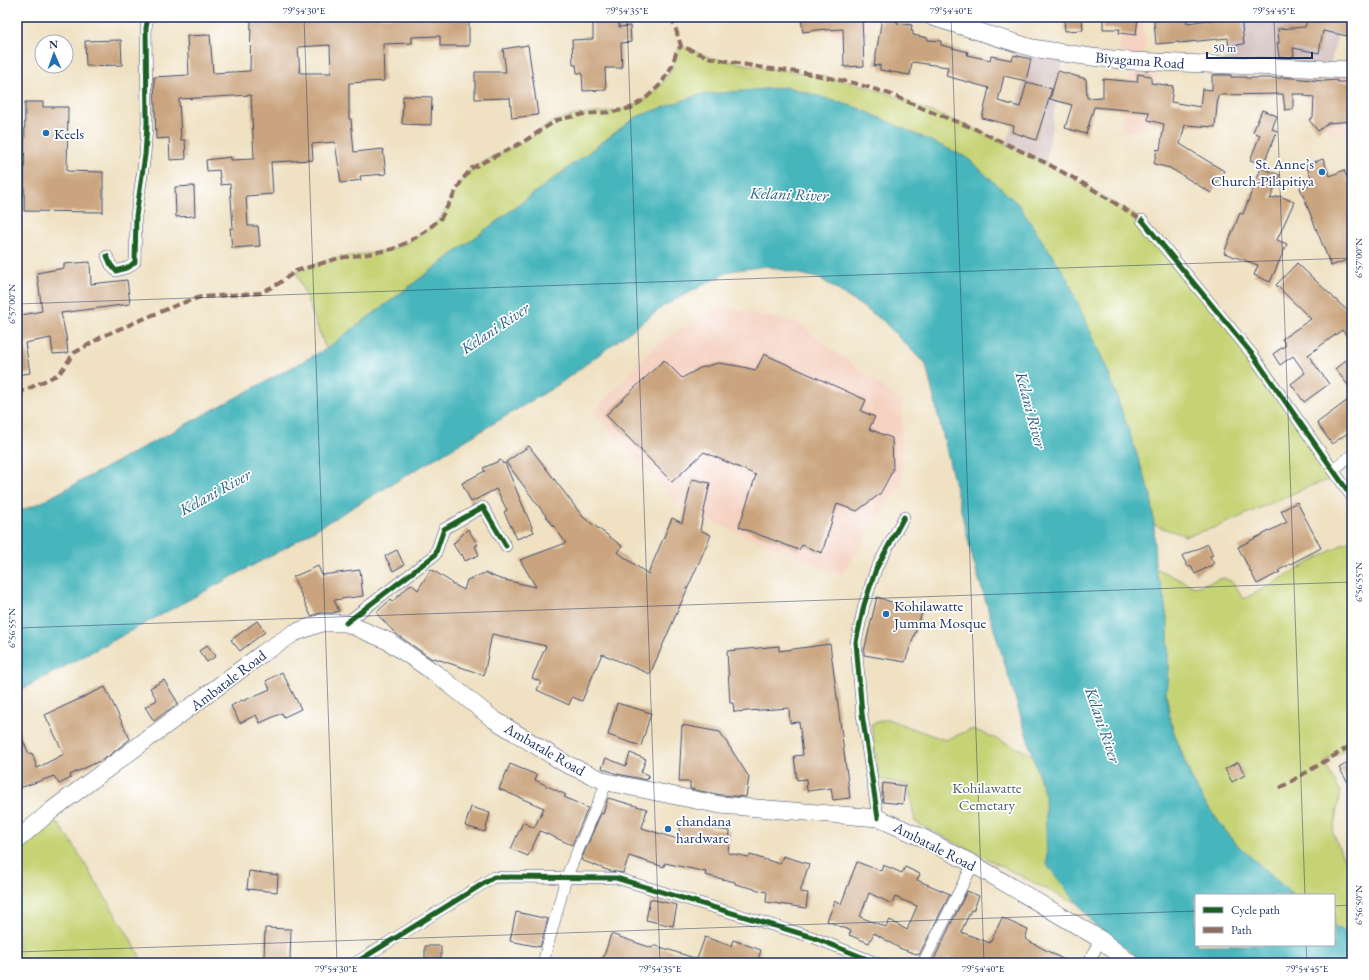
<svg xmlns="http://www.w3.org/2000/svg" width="1369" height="980" font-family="'EB Garamond',serif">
	<rect width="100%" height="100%" fill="#fff"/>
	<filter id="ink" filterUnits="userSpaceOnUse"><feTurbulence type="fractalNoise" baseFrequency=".025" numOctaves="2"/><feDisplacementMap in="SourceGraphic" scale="8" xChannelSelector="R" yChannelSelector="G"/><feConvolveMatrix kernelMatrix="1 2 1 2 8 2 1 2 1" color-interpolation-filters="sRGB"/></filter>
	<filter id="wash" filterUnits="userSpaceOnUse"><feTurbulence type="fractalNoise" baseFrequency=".012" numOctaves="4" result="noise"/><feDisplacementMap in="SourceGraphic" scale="16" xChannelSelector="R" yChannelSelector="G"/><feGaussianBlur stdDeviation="0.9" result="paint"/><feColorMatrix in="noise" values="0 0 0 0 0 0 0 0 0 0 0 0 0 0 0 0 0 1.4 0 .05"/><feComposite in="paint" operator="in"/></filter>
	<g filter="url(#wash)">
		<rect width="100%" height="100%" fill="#efe1c2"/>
		<!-- built -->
		<path fill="#f5d2c2" d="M 791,17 L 875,17 L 869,36 L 840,37 Z
			M 1123,17 L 1133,17 L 1141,19 L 1146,39 L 1143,61 L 1159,62 L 1150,120 L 1147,130 L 1125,131 L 1122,125 L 1133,62 L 1118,59 Z
			M 1352,70 L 1352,134 L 1331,134 L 1319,120 L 1303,94 L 1298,76 Z
			M 720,306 L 798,323 L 902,402 L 902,483 L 841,575 L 682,509 L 593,412 L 657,344 Z"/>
		<!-- industrial -->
		<path fill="#d1bfbd" d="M 1237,17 L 1352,17 L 1339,28 L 1329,70 L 1222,66 Z
			M 1032,48 L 1064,53 L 1046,163 L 1007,144 Z"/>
		<!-- green -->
		<path fill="#c6d374" stroke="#708169" d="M 681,46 L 711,58 L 764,68 L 806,73 L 854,83 L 890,94 L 929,111 L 973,128 L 1046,163 L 1142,220 L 1252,354 L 1338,477 L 1310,486 L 1217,527 L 1186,536 L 1154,525 L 1151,496 L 1109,374 L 1018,204 L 966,157 L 858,108 L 787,87 L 636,117 L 326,349 L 296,271 C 310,267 324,261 339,258 C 363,253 383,255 406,243 C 418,237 432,228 440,218 C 453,203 456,180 473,168 C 488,158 506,151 521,143 C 534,136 544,125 557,120 C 586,108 620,119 647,98 C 657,90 668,77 673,65 C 675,58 676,52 681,46 Z
			M 1352,539 L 1352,745 L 1324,762 L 1340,792 L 1333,833 L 1343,858 L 1352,860 L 1352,934 L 1343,931 L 1334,926 L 1334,895 L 1293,895 L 1233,841 L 1205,803 L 1192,780 L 1171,724 L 1166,693 L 1168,668 L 1168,625 L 1163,593 L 1155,568 L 1195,587 L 1223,578 L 1233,582 L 1244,599 Z
			M 887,719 L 945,740 L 973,729 L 1031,754 L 1048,794 L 1052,862 L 1076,902 L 1066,899 L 915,822 L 908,785 L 879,779 L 871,724 Z
			M 56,821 L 71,841 L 133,943 L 143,963 L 17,963 L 17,854 Z"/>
		<!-- water -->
		<path fill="#47b6bc" stroke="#31728d" d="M 787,87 L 858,108 L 966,157 L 1018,204 L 1066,276 L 1109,374 L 1151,496 L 1154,525 L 1155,568 L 1163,593 L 1168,625 L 1168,668 L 1166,693 L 1171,724 L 1180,749 L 1192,780 L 1205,803 L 1233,841 L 1293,895 L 1196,895 L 1196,945 L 1334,945 L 1334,926 L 1343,931 L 1352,934 L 1352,963 L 1144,963 L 1094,924 L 1047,865 L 1045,796 L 973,560 L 926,365 L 882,320 L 821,279 L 767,266 L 730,271 L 664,306 L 558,385 L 278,552 L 17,692 L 17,512 L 40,503 L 326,349 L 636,117 L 698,95 Z"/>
		<g id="blocks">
			<!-- building -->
			<path fill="#caa47e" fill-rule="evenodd" d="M 251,17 L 278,18 L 278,19 L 315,17 L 469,17 L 469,46 L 440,46 L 440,36 L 412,37 L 412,43 L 383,44 L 384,81 L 349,83 L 349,119 L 351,119 L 354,152 L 383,149 L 386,174 L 360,176 L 361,180 L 341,183 L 335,142 L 312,144 L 313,160 L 271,162 L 273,194 L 246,196 L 248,226 L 258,226 L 260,246 L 232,248 L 230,228 L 233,228 L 230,184 L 221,185 L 219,170 L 207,171 L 206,160 L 231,157 L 231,160 L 254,159 L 251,95 L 179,99 L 181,140 L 185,140 L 186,159 L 170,160 L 169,138 L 156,139 L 154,77 L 189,75 L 187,36 L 210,35 L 213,73 L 250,71 ZM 330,45 L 331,73 L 300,73 L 298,47 Z
				M 593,17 L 619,17 L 619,27 L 630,26 L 631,42 L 621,43 L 622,68 L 605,68 L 606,90 L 583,91 L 582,73 L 577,73 L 576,65 L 573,65 L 572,40 L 593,39 Z
				M 801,17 L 862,17 L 864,66 L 844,67 L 843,29 L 825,30 L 825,29 L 803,32 Z
				M 1064,17 L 1082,17 L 1083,30 L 1065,31 Z
				M 1103,17 L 1138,17 L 1136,35 L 1119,33 L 1120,29 L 1103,29 Z
				M 1232,17 L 1241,17 L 1244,44 L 1229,46 L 1228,38 L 1179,43 L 1179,42 L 1156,44 L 1154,21 L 1186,18 L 1187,23 Z
				M 1308,17 L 1352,17 L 1352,37 L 1323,31 L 1319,53 L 1293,48 L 1294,56 L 1292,56 L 1292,58 L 1279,57 L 1277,43 L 1279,43 L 1278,29 L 1305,27 Z
				M 882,18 L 897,20 L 897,23 L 912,25 L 911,31 L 913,31 L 913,35 L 928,38 L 928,40 L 941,41 L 941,45 L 968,52 L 967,55 L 990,60 L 991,56 L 1012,60 L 1014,55 L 1031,59 L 1026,81 L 1004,76 L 998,101 L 1020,107 L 1027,82 L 1052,89 L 1036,140 L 1012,132 L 1014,126 L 982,118 L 989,88 L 946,76 L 948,67 L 912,62 L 910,75 L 880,70 L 880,65 L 874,66 Z
				M 121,40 L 122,65 L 86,66 L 85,41 Z
				M 528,45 L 538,115 L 512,118 L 510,98 L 475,99 L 475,72 L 506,72 L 503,49 Z
				M 1058,71 L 1086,79 L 1087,98 L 1103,97 L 1103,79 L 1137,82 L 1138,74 L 1151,76 L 1151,83 L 1173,86 L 1171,102 L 1200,107 L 1202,89 L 1212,90 L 1212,75 L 1231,75 L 1231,77 L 1246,77 L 1246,78 L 1281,78 L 1281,77 L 1323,81 L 1337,80 L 1337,82 L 1352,82 L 1352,121 L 1328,123 L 1318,131 L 1309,120 L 1313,117 L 1314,97 L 1304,96 L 1305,94 L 1293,94 L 1293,109 L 1285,110 L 1283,94 L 1218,95 L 1215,127 L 1185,125 L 1180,144 L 1224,171 L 1211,193 L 1170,168 L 1154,164 L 1157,149 L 1160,150 L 1164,124 L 1148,120 L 1149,112 L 1094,107 L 1086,134 L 1065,128 L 1072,105 L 1050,99 Z
				M 403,96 L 432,97 L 431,125 L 402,124 Z
				M 25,102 L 43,102 L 43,107 L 68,107 L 67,171 L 103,172 L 103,212 L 24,211 Z
				M 1262,110 L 1277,116 L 1272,129 L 1277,131 L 1263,165 L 1250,160 L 1260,135 L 1253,132 Z
				M 1323,159 L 1330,176 L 1344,170 L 1352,190 L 1352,258 L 1331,266 L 1300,188 L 1313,183 L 1306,165 Z
				M 1261,168 L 1280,175 L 1270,199 L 1280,196 L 1294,202 L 1277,240 L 1287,244 L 1270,282 L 1254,275 L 1258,265 L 1224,253 L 1240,213 L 1243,214 Z
				M 194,186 L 195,216 L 176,217 L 175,187 Z
				M 90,262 L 91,284 L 127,280 L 130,304 L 61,313 L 66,336 L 68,353 L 53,354 L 51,338 L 25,343 L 30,373 L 17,375 L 17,330 L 19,330 L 17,316 L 42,311 L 37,273 L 64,268 L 64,264 Z
				M 1297,263 L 1352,315 L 1352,343 L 1342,330 L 1308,355 L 1329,384 L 1304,402 L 1291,384 L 1305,373 L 1293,356 L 1280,365 L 1273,354 L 1286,345 L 1282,339 L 1311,319 L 1276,285 Z
				M 764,354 L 866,400 L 861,411 L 875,417 L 869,429 L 892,438 L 893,470 L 880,494 L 857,511 L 837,504 L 822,553 L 802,545 L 799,550 L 739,527 L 756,475 L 704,452 L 672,482 L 606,415 L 664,360 L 682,378 L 700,368 L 718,363 L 738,366 L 756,370 Z
				M 1352,355 L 1352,390 L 1335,369 Z
				M 1352,397 L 1352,430 L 1332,444 L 1317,423 Z
				M 529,446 L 583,517 L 622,546 L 617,552 L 648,574 L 672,518 L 682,523 L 692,479 L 710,483 L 700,530 L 711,535 L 650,674 L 602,654 L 582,701 L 572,697 L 569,705 L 537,690 L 541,682 L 532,678 L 546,646 L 492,634 L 484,675 L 434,658 L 432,659 L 396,634 L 376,613 L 390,600 L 392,602 L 411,584 L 418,590 L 431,569 L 451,582 L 452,585 L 455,585 L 464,590 L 467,580 L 485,573 L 500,579 L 536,587 L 520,560 L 566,543 L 506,462 Z
				M 501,460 L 503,464 L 505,463 L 534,532 L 517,539 L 504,512 L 507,510 L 496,489 L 471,502 L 462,483 L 485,471 L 483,468 Z
				M 1297,502 L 1321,548 L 1279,570 L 1280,572 L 1257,584 L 1238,547 L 1287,522 L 1281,511 Z
				M 468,529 L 478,545 L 475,546 L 479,555 L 465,561 L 462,554 L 460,555 L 453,544 Z
				M 1208,544 L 1213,555 L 1210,556 L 1214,564 L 1195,574 L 1191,566 L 1188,567 L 1182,556 Z
				M 397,550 L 404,565 L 393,571 L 385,556 Z
				M 318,566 L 322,575 L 360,570 L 363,596 L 334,600 L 339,611 L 333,613 L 321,613 L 311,616 L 293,577 Z
				M 877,597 L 922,613 L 905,662 L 864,655 L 864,651 Z
				M 257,621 L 265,632 L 240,651 L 231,640 Z
				M 830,644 L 850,798 L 833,800 L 831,788 L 807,791 L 806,779 L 797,780 L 794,756 L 803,755 L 799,722 L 790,723 L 789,708 L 734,712 L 733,703 L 730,703 L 727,651 L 779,646 L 779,651 Z
				M 207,645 L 216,656 L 207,662 L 199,651 Z
				M 282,672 L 301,709 L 284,717 L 282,713 L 260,723 L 256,715 L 240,723 L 231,706 L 242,700 L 243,701 L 270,689 L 266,681 Z
				M 164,680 L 178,703 L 154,721 L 145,707 L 157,700 L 150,688 Z
				M 105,687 L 130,739 L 106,758 L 70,775 L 71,778 L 59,784 L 54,776 L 17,789 L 17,727 L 29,754 L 32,753 L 37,768 L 64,754 L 45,715 Z
				M 617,703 L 651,713 L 641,746 L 608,735 Z
				M 682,725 L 720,732 L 749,777 L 746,797 L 721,795 L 690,789 L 690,782 L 679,782 Z
				M 630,753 L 646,759 L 641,772 L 649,775 L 647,780 L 617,774 L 602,768 L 606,758 L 626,766 Z
				M 1352,760 L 1352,789 L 1339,768 Z
				M 1238,762 L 1245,775 L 1232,782 L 1225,769 Z
				M 510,764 L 537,775 L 535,780 L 566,795 L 564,797 L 588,808 L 572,845 L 540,831 L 528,856 L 511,849 L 523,822 L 534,828 L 544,808 L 499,789 Z
				M 883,783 L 905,786 L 903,804 L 883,802 L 882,795 Z
				M 608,798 L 647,809 L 642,828 L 677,839 L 683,819 L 715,829 L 730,831 L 728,853 L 749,857 L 750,855 L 780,864 L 783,856 L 809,864 L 800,892 L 808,893 L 806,908 L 766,902 L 767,892 L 735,884 L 735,882 L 705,875 L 706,872 L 665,863 L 664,867 L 629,856 L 623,873 L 610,871 L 581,860 L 601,813 L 603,814 Z
				M 471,807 L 490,813 L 485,832 L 465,826 Z
				M 857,862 L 881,871 L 883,865 L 902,873 L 905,867 L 920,874 L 917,880 L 950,894 L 919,955 L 899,948 L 874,933 L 869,943 L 849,935 L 851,931 L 827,921 L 835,901 L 841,904 ZM 869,893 L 892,904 L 895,897 L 917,906 L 907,930 L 890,920 L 886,927 L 860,917 Z
				M 249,871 L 278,875 L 277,892 L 247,889 Z
				M 967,891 L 979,896 L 973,911 L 971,910 L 961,932 L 990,943 L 1002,918 L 1028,930 L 1025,939 L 1070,963 L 959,963 L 947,958 L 945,963 L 932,963 Z
				M 650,899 L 677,905 L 673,926 L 646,920 Z
				M 516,912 L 548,919 L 540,947 L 510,941 Z
				M 265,928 L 291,929 L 290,960 L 264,959 Z
				M 611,934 L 652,948 L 654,945 L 697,959 L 705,937 L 731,946 L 733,940 L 761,950 L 757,963 L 616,963 L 603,959 Z
				M 425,946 L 441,946 L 441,958 L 425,958 Z"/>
		</g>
	</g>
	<g filter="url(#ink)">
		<use href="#blocks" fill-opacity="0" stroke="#3b4a6d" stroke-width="1"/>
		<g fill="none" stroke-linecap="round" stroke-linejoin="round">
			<!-- minor casing -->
			<g stroke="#3b4a6d" stroke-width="12">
				<path id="minor" d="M 1142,220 L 1252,354 L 1352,497
					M 107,256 L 111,265 L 116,271 L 129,267 L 135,262 L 136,216 L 145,155 L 147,124 L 146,28 L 148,17
					M 1333,470 L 1352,455
					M 346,623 L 435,555 L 444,529 L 483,507 L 506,546
					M 878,818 L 862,714 L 856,642 L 864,605 L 876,569 L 904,517
					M 355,963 L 494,877 L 616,878 L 812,937 L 877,963
					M 543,963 L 566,878 L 607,782
					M 923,963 L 973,864
					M 1089,963 L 1100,939"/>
			</g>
			<!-- primary casing -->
			<g stroke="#3b4a6d" stroke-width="18">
				<path id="primary" d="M 932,17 L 1032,48 L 1091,57 L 1133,61 L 1352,70
					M 17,840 L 52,810 L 263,653 L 294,633 L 321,623 L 346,623 L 388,641 L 438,675 L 493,719 L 566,764 L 607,782 L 720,805 L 878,818 L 923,838 L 973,864 L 1100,939 L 1130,963"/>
			</g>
			<!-- minor -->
			<use href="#minor" stroke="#fff" stroke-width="11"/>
			<!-- primary -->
			<use href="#primary" stroke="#fff" stroke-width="17"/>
			<!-- quiet -->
			<path stroke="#8d6e63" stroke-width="4" stroke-dasharray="8 4" stroke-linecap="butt" d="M 672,17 L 681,46 L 711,58 L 764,68 L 806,73 L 854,83 L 890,94 L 929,111 L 973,128 L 1046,163 L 1086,185 L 1142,220
				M 17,394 L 59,374 L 74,353 L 105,335 L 179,304 L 201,297 L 260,293 L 278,284 L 296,271 L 339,258 L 368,254 L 393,249 L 408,242 L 426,231 L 441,218 L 462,180 L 472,168 L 523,142 L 557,120 L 584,114 L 613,112 L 631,108 L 646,98 L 661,84 L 672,66 L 676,53 L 681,46
				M 1280,788 L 1352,745"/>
			<!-- cycleway casing -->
			<g stroke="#fff" stroke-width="8">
				<path id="cycleway" d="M 1142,220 L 1252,354 L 1352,497
					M 107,256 L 111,265 L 116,271 L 129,267 L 135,262 L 136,216 L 145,155 L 147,124 L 146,28 L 148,17
					M 346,623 L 435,555 L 444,529 L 483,507 L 506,546
					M 878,818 L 862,714 L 856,642 L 864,605 L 876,569 L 904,517
					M 355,963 L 494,877 L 616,878 L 812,937 L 877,963"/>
			</g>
			<!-- cycleway -->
			<use href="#cycleway" stroke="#1b5e20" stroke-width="5"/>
		</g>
	</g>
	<!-- ticks -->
	<path fill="none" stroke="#1b2f5e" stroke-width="1" stroke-opacity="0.45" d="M 304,17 L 337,963M 627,17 L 660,963M 951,17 L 984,963M 1274,17 L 1305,895M 17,304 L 1352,258M 17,628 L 1352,582M 1334,906 L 1352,905M 1306,945 L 1307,963M 17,952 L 1196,911"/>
	<!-- markers -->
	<g fill="#1f6fb2" stroke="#fff" stroke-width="1.5">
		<circle cx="46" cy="133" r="4"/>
		<circle cx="1322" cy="172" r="4"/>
		<circle cx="886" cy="614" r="4"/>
		<circle cx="668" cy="829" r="4"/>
	</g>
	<g text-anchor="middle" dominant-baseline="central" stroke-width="3.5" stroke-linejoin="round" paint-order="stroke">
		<!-- street labels -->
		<g font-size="15" fill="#1b2f5e" stroke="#fff">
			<text transform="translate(1140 60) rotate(4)">Biyagama Road</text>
			<text transform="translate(228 680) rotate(-37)">Ambatale Road</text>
			<text transform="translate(545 749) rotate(30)">Ambatale Road</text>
			<text transform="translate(935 846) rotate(27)">Ambatale Road</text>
		</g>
		<!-- poi labels -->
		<g font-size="15" fill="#1b2f5e" stroke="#fff" text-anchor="start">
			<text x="54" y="133">Keels</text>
			<text x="1314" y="163" text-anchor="end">St. Anne’s<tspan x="1314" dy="17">Church-Pilapitiya</tspan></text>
			<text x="894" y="605">Kohilawatte<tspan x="894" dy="17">Jumma Mosque</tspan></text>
			<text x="676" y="820">chandana<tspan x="676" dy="17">hardware</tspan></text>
		</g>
		<!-- park labels -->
		<g font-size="15" fill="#4e6065" stroke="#fff">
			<text x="987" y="787">Kohilawatte<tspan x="987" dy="17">Cemetary</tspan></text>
		</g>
		<!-- water labels -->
		<g font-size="16" font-style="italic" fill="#2a5e7f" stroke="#fff">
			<text transform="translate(789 194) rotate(2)">Kelani River</text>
			<text transform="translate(495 328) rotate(-34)">Kelani River</text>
			<text transform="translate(1031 410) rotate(75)">Kelani River</text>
			<text transform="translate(215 492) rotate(-29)">Kelani River</text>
			<text transform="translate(1103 725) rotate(71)">Kelani River</text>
		</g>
	</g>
	<!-- margin -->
	<rect width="1369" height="980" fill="none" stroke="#fff" stroke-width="44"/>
	<!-- legend -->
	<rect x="1195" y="894" width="140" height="52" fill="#ffffff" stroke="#a4acbf"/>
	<rect x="1203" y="907" width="20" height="6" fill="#1b5e20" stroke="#a4acbf"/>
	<text x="1231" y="914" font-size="12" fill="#1b2f5e">Cycle path</text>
	<rect x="1203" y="927" width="20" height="6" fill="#8d6e63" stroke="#a4acbf"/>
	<text x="1231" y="934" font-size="12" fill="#1b2f5e">Path</text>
	<!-- north arrow -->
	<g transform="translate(54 54) rotate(358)"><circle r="19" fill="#ffffff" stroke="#a4acbf"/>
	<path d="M0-3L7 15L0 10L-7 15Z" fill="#1f6fb2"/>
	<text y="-6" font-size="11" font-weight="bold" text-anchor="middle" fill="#1b2f5e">N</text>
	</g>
	<!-- scale -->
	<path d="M1207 52v6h105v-6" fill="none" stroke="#1b2f5e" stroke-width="2"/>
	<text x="1213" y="52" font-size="12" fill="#1b2f5e" stroke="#ffffff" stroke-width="3" paint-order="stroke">50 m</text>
	<rect x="22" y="22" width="1325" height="936" fill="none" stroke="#1b2f5e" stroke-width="1.5"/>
	<g font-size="10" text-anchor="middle" fill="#1b2f5e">
		<text x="304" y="14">79°54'30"E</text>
		<text x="627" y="14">79°54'35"E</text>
		<text x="951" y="14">79°54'40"E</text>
		<text x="1274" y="14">79°54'45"E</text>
		<text transform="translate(1358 258) rotate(-90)" y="4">6°57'00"N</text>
		<text transform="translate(11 304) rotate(-90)" y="4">6°57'00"N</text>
		<text transform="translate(1358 582) rotate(-90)" y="4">6°56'55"N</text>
		<text transform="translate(11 628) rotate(-90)" y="4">6°56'55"N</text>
		<text transform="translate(1358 905) rotate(-90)" y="4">6°56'50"N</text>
		<text x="336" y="972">79°54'30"E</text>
		<text x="660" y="972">79°54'35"E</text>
		<text x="983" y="972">79°54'40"E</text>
		<text x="1307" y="972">79°54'45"E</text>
	</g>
</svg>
